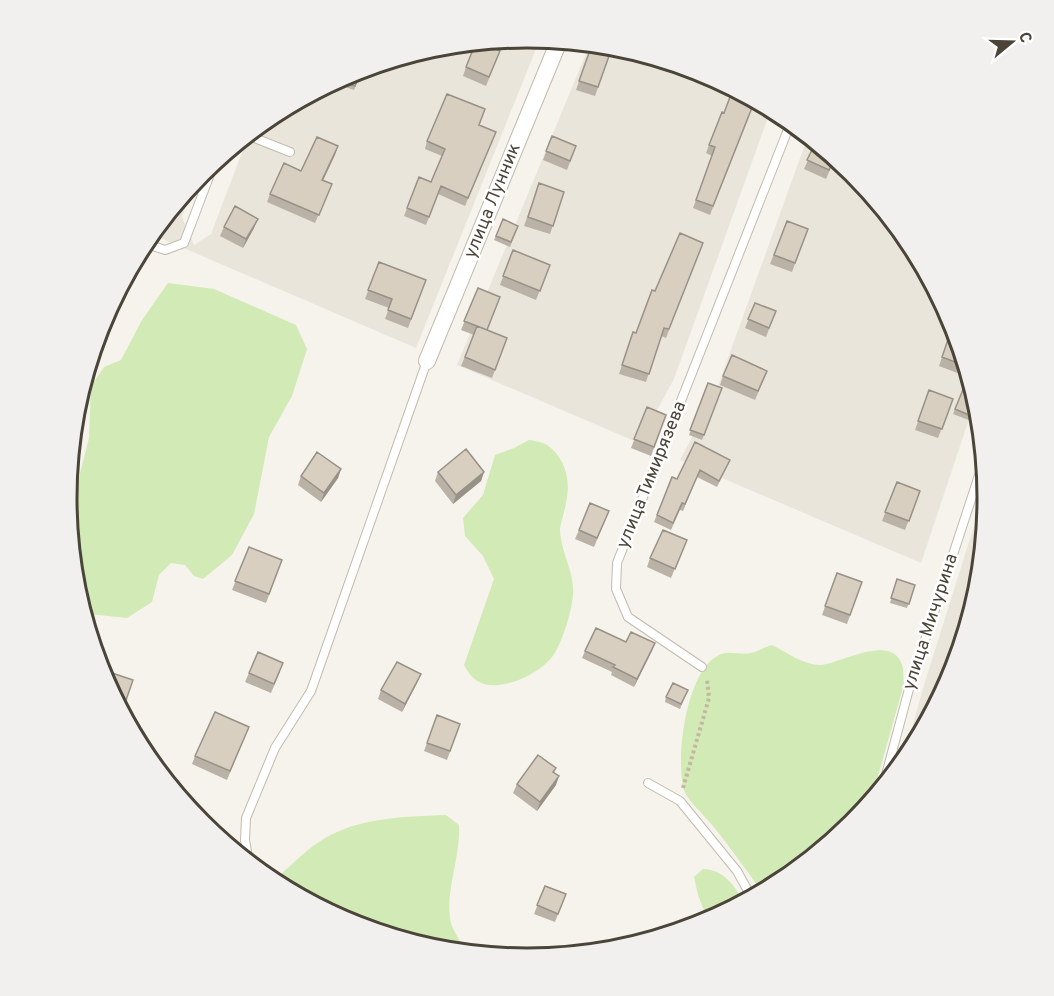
<svg xmlns="http://www.w3.org/2000/svg" width="1054" height="996" font-family="Overpass,sans-serif">
	<rect width="100%" height="100%" fill="#f6f3ec"/>
	<!-- residential -->
	<path fill="#eae5da" d="M 527,38 L 540,39 L 416,348 L 151,234 L 196,179 L 182,217 L 194,245 L 211,234 L 249,134 L 271,115 L 351,72 L 437,46 Z
		M 590,44 L 617,46 L 704,73 L 771,109 L 674,379 L 639,443 L 457,365 Z
		M 808,136 L 853,173 L 910,242 L 953,322 L 976,398 L 921,563 L 680,460 L 715,394 Z
		M 986,488 L 987,498 L 979,588 L 952,675 L 910,754 L 902,763 L 924,685 Z"/>
	<!-- green -->
	<path fill="#d2eab5" d="M 168,283 L 214,289 L 296,325 L 307,349 L 292,396 L 269,437 L 254,514 L 232,555 L 203,579 L 194,576 L 185,565 L 171,563 L 159,575 L 152,602 L 127,618 L 89,614 L 82,611 L 75,587 L 67,507 L 75,493 L 89,438 L 91,386 L 104,367 L 121,360 L 142,320 Z
		M 529,440 C 535,441 542,442 547,445 C 566,458 571,482 566,502 C 565,511 561,521 560,529 C 560,549 572,568 573,587 C 575,603 562,645 552,657 C 542,670 521,681 505,684 C 484,688 474,683 464,665 L 494,579 L 483,556 L 465,536 L 463,518 L 483,495 L 495,455 L 514,448 Z
		M 772,645 C 786,652 804,665 820,665 C 838,665 892,632 902,665 C 904,670 903,678 904,684 L 871,801 L 852,824 L 783,881 L 762,892 C 746,870 730,847 713,826 C 706,817 687,800 684,790 C 675,759 686,670 719,655 C 729,650 740,655 751,653 C 757,652 764,647 772,645 Z
		M 446,815 L 459,825 C 461,857 444,893 451,923 C 454,933 462,943 467,953 L 437,950 L 350,923 L 272,882 C 288,869 302,853 319,842 C 356,817 403,817 446,815 Z
		M 703,869 C 725,870 733,885 744,901 L 708,921 L 698,895 L 694,877 Z"/>
	<g fill="none" stroke-linecap="round" stroke-linejoin="round">
		<!-- service casing -->
		<g stroke="#c2bbae" stroke-width="10">
			<path id="service" d="M 247,135 L 290,152
				M 144,243 L 165,250 L 184,243 L 215,161
				M 702,667 L 628,617 L 616,589 L 617,563 L 791,122
				M 648,783 L 680,801 L 737,871 L 752,898
				M 883,786 L 909,689 L 984,460
				M 249,863 L 245,840 L 246,818 L 275,748 L 311,691 L 427,361"/>
		</g>
		<!-- minor casing -->
		<g stroke="#c2bbae" stroke-width="18">
			<path id="minor" d="M 427,361 L 559,41"/>
		</g>
		<!-- path -->
		<path stroke="#c4b79f" stroke-width="4" stroke-dasharray="3 3" stroke-linecap="butt" d="M 683,788 L 709,698 L 707,679"/>
		<!-- service -->
		<use href="#service" stroke="#fff" stroke-width="8"/>
		<!-- minor -->
		<use href="#minor" stroke="#fff" stroke-width="16"/>
	</g>
	<!-- wall -->
	<path fill="#bab2a6" d="M 590,50 L 609,56 L 595,96 L 576,90 Z
		M 500,51 L 486,86 L 463,76 L 466,67 Z
		M 351,72 L 361,73 L 354,90 L 334,83 L 334,81 Z
		M 755,100 L 710,215 L 693,208 L 712,156 L 706,153 L 722,112 L 724,113 Z
		M 479,125 L 493,140 L 465,206 L 438,194 L 426,225 L 404,216 L 419,177 L 431,182 L 442,156 L 425,149 L 427,141 Z
		M 552,136 L 576,146 L 567,170 L 543,160 Z
		M 816,142 L 835,158 L 826,179 L 804,169 Z
		M 338,146 L 323,180 L 332,184 L 315,223 L 267,202 L 270,194 L 301,171 Z
		M 539,183 L 564,192 L 550,234 L 524,226 Z
		M 503,219 L 518,226 L 510,247 L 494,240 Z
		M 787,221 L 808,229 L 792,272 L 770,264 Z
		M 224,227 L 254,228 L 243,248 L 220,236 Z
		M 703,243 L 666,338 L 661,336 L 646,382 L 619,374 L 633,332 L 636,333 L 655,291 Z
		M 513,250 L 550,265 L 536,300 L 500,285 Z
		M 379,262 L 426,280 L 408,328 L 385,319 L 389,308 L 365,299 Z
		M 478,288 L 487,330 L 507,338 L 492,378 L 461,366 L 474,335 L 461,330 Z
		M 755,303 L 776,311 L 766,337 L 745,328 Z
		M 953,325 L 964,361 L 960,374 L 939,366 Z
		M 969,375 L 979,410 L 974,422 L 953,414 Z
		M 723,376 L 764,379 L 755,400 L 720,385 Z
		M 708,383 L 722,388 L 702,440 L 689,435 Z
		M 929,390 L 953,399 L 938,438 L 915,430 Z
		M 647,407 L 666,415 L 651,456 L 631,448 Z
		M 695,442 L 727,467 L 717,487 L 697,477 L 683,511 L 680,510 L 671,530 L 654,522 L 672,477 L 677,479 Z
		M 341,469 L 338,478 L 321,502 L 298,485 L 301,476 Z
		M 438,472 L 484,472 L 481,481 L 453,504 L 435,481 Z
		M 897,482 L 920,491 L 905,530 L 882,521 Z
		M 609,511 L 594,547 L 575,539 L 579,530 Z
		M 687,540 L 671,578 L 647,567 L 650,558 Z
		M 249,547 L 282,560 L 266,603 L 232,590 Z
		M 837,573 L 862,582 L 847,624 L 822,615 Z
		M 980,577 L 979,588 L 970,615 L 966,613 Z
		M 897,579 L 915,585 L 907,608 L 890,603 Z
		M 626,642 L 655,643 L 634,687 L 611,675 L 612,672 L 582,658 L 585,651 Z
		M 950,660 L 952,675 L 941,696 L 939,695 Z
		M 280,672 L 271,693 L 245,682 L 249,673 Z
		M 417,683 L 402,712 L 378,699 L 381,690 Z
		M 686,694 L 680,709 L 665,702 L 666,697 Z
		M 437,715 L 460,724 L 447,760 L 424,751 Z
		M 249,727 L 227,780 L 192,764 L 195,756 Z
		M 556,768 L 554,773 L 556,785 L 537,811 L 513,793 L 517,784 Z
		M 545,886 L 566,894 L 555,922 L 534,914 Z"/>
	<!-- shaded-wall -->
	<path fill="#979187" d="M 338,146 L 335,155 L 319,189 L 322,180 Z
		M 258,219 L 254,228 L 243,248 L 246,239 Z
		M 341,469 L 338,478 L 321,502 L 324,493 Z
		M 484,472 L 481,481 L 453,504 L 456,495 Z
		M 655,643 L 652,651 L 634,687 L 637,679 Z
		M 421,674 L 417,683 L 402,712 L 405,704 Z
		M 559,776 L 556,785 L 537,811 L 540,802 Z"/>
	<!-- building -->
	<path fill="#d8cfc1" stroke="#979187" stroke-width="1.5" d="M 476,42 L 480,42 L 500,51 L 489,77 L 466,67 Z
		M 590,50 L 609,56 L 598,87 L 579,81 Z
		M 362,69 L 355,86 L 338,79 L 351,72 Z
		M 733,89 L 755,100 L 713,206 L 696,200 L 715,147 L 709,145 L 722,112 L 724,113 Z
		M 447,94 L 485,109 L 479,125 L 496,132 L 468,198 L 441,186 L 429,217 L 407,208 L 419,177 L 431,182 L 445,149 L 427,141 Z
		M 552,136 L 576,146 L 570,161 L 546,151 Z
		M 317,137 L 338,146 L 322,180 L 332,184 L 319,215 L 270,194 L 284,163 L 301,171 Z
		M 816,142 L 835,158 L 829,170 L 807,160 Z
		M 539,183 L 564,192 L 553,226 L 528,217 Z
		M 235,206 L 258,219 L 246,239 L 224,227 Z
		M 503,219 L 518,226 L 511,242 L 496,236 Z
		M 787,221 L 808,229 L 795,263 L 774,255 Z
		M 680,233 L 703,243 L 669,329 L 664,328 L 649,374 L 622,365 L 633,332 L 636,333 L 652,290 L 655,291 Z
		M 513,250 L 550,265 L 540,291 L 503,276 Z
		M 379,262 L 426,280 L 411,319 L 388,310 L 392,299 L 368,290 Z
		M 478,288 L 500,297 L 487,330 L 464,321 Z
		M 755,303 L 776,311 L 769,328 L 748,319 Z
		M 953,325 L 964,361 L 963,365 L 942,357 Z
		M 477,326 L 507,338 L 495,370 L 465,357 Z
		M 732,355 L 767,371 L 758,391 L 723,376 Z
		M 969,375 L 979,408 L 976,418 L 955,409 Z
		M 708,383 L 722,388 L 704,435 L 690,430 Z
		M 929,390 L 953,399 L 942,429 L 918,421 Z
		M 647,407 L 666,415 L 654,447 L 634,439 Z
		M 695,442 L 730,460 L 719,481 L 700,470 L 685,504 L 682,503 L 673,523 L 657,515 L 672,477 L 677,479 Z
		M 466,449 L 484,472 L 456,495 L 438,472 Z
		M 317,452 L 341,469 L 324,493 L 301,476 Z
		M 897,482 L 920,491 L 909,521 L 885,512 Z
		M 590,503 L 609,511 L 597,538 L 579,530 Z
		M 663,530 L 687,540 L 675,569 L 650,558 Z
		M 249,547 L 282,560 L 269,594 L 235,581 Z
		M 837,573 L 862,582 L 850,615 L 825,606 Z
		M 980,577 L 979,588 L 973,608 L 968,606 Z
		M 897,579 L 915,585 L 909,604 L 891,598 Z
		M 596,628 L 626,642 L 631,632 L 655,643 L 637,679 L 613,667 L 615,665 L 585,651 Z
		M 258,652 L 283,663 L 274,684 L 249,673 Z
		M 950,660 L 956,662 L 952,675 L 945,687 L 942,687 Z
		M 397,662 L 421,674 L 405,704 L 381,690 Z
		M 100,669 L 133,680 L 122,712 L 101,674 Z
		M 673,683 L 688,690 L 681,704 L 666,697 Z
		M 215,712 L 249,727 L 230,771 L 195,756 Z
		M 437,715 L 460,724 L 450,751 L 427,743 Z
		M 538,755 L 556,768 L 553,772 L 559,776 L 540,802 L 517,784 Z
		M 545,886 L 566,894 L 558,914 L 537,905 Z"/>
	<g text-anchor="middle" dominant-baseline="central" stroke-width="5" stroke-linejoin="round" paint-order="stroke">
		<!-- street labels -->
		<g font-size="18" fill="#4b4439" stroke="#fff">
			<text transform="translate(493 201) rotate(-68)">улица Лунник</text>
			<text transform="translate(652 475) rotate(-68)">улица Тимирязева</text>
			<text transform="translate(931 622) rotate(-72)">улица Мичурина</text>
		</g>
	</g>
	<!-- crop -->
	<path d="M0 0H1054V996H0ZM77 498a450 450 0 1 1 900 0a450 450 0 1 1-900 0Z" fill="#f1f0ef" fill-rule="evenodd"/>
	<path fill="none" stroke="#4b4439" stroke-width="3" d="M77 498a450 450 0 1 1 900 0a450 450 0 1 1-900 0Z"/>
	<!-- north arrow -->
	<g transform="translate(1012 42) rotate(71)" stroke="#ffffff" stroke-width="4.5" paint-order="stroke">
	<path d="M0-4.5L10 22L0 15L-10 22Z" fill="#4b4439"/>
	<text y="-9" font-size="16" font-weight="bold" text-anchor="middle" fill="#4b4439">С</text>
	</g>
</svg>
